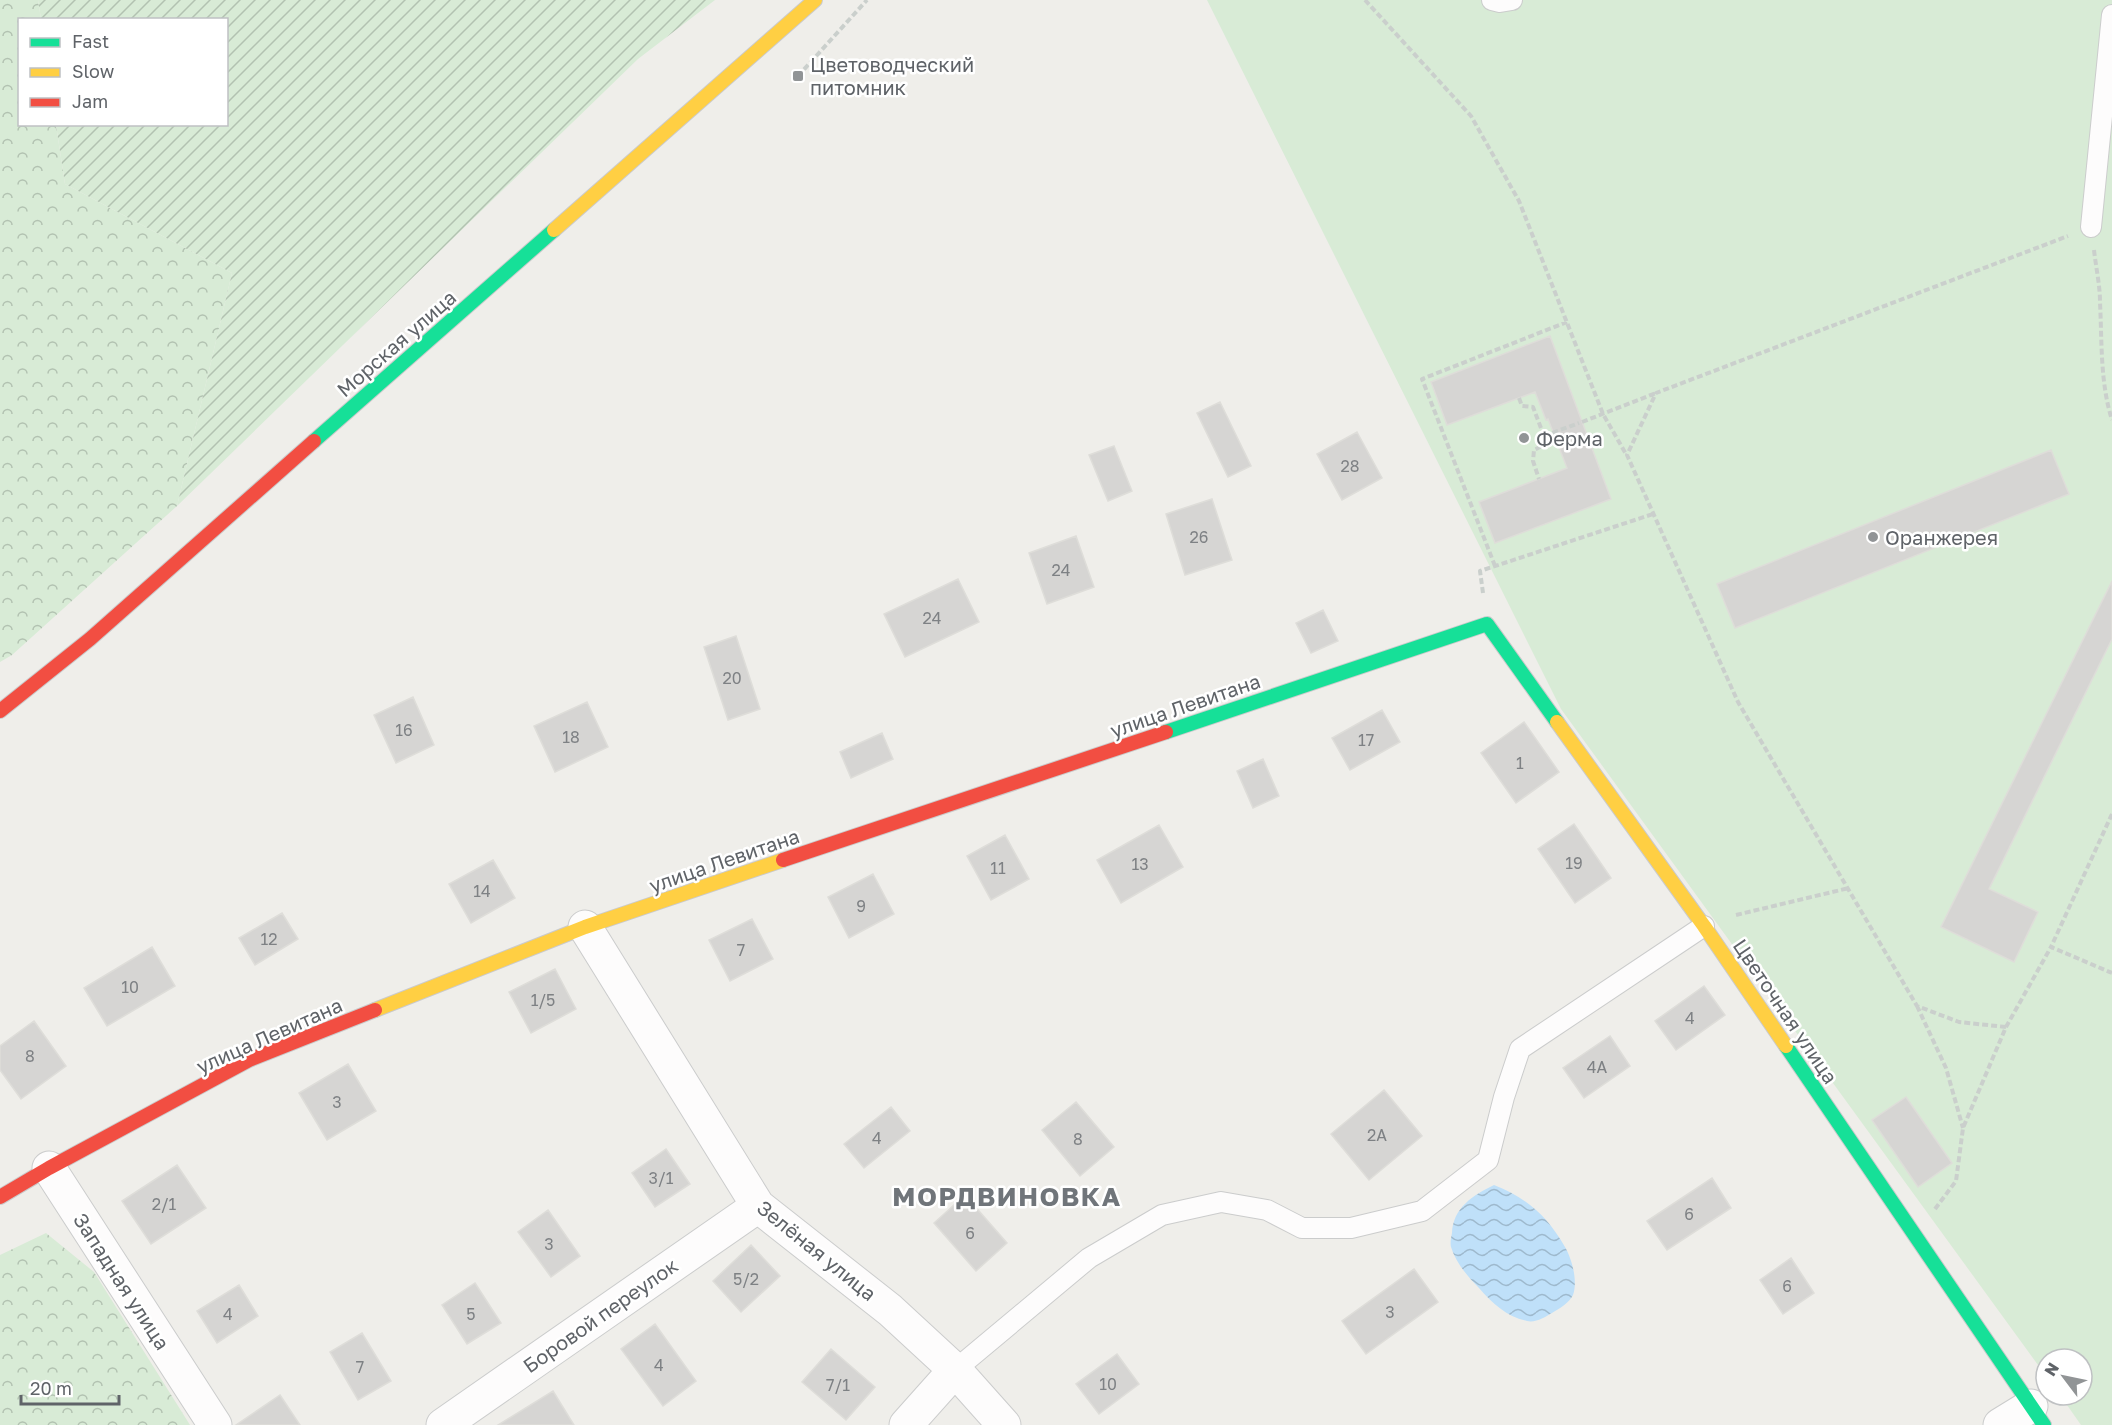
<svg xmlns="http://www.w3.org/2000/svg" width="2112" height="1425" font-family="'Golos Text',sans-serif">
	<defs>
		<pattern id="forest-crowns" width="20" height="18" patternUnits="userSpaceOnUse" patternTransform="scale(1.5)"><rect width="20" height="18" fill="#d8ebd6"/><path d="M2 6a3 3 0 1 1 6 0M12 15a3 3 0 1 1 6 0" fill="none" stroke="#b2c2b1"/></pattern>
		<pattern id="garden-furrows" width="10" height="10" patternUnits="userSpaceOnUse" patternTransform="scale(1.5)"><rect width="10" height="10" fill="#d8ebd6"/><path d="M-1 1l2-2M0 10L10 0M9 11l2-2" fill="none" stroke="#b2c2b1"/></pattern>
		<pattern id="water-waves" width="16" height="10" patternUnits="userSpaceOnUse" patternTransform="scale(1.5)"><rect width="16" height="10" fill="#bfe0f9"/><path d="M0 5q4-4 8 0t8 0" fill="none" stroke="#9eb9cd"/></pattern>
	</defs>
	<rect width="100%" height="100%" fill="#efeeea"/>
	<!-- forest -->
	<path fill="url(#forest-crowns)" d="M 0,0 L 38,0 L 41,19 L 20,20 L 20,124 L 56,125 L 65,184 L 232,273 L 177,506 L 12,655 L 0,662 Z
		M 46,1233 L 94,1272 L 190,1425 L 0,1425 L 0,1255 Z"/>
	<!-- park -->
	<path fill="#d8ebd6" d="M 1207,0 L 2112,0 L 2112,1425 L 2081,1425 L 2060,1395 L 2082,1395 L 2082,1359 L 2046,1359 L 2046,1376 L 1561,709 Z"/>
	<!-- garden -->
	<path fill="url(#garden-furrows)" d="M 38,0 L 715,0 L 638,59 L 177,506 L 232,273 L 65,184 L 56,125 L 226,124 L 226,20 L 41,19 Z"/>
	<!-- water -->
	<path fill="url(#water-waves)" d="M 1494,1185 C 1527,1198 1547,1216 1565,1247 C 1572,1259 1578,1281 1573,1295 C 1570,1302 1559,1309 1552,1313 C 1545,1317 1536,1323 1527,1321 C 1507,1317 1492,1303 1479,1288 C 1468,1277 1456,1263 1451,1247 C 1450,1243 1451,1238 1452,1233 C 1453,1208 1473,1195 1494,1185 Z"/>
	<!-- building -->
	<path fill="#d6d5d3" stroke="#deddd9" stroke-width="1.5" d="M 1550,336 L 1611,499 L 1495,543 L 1479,502 L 1567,468 L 1548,419 L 1546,420 L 1535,392 L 1447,425 L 1431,382 Z
		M 1220,402 L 1251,466 L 1228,477 L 1197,413 Z
		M 1357,432 L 1382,478 L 1342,500 L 1317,454 Z
		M 1114,446 L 1132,491 L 1108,501 L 1089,455 Z
		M 2051,450 L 2069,494 L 1735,628 L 1717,584 Z
		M 1212,499 L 1232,560 L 1185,575 L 1166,514 Z
		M 1076,536 L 1094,587 L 1047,604 L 1029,553 Z
		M 958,579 L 979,622 L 905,657 L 884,614 Z
		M 2112,581 L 2112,639 L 1989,889 L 2038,912 L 2014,962 L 1941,927 Z
		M 1323,610 L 1338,641 L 1311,653 L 1296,623 Z
		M 736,636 L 760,709 L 728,720 L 704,647 Z
		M 413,697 L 434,745 L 396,763 L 374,715 Z
		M 587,702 L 608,747 L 555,772 L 534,726 Z
		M 1382,710 L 1400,742 L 1350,770 L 1332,738 Z
		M 1524,722 L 1559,772 L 1516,803 L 1481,753 Z
		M 882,733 L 893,759 L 851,778 L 840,752 Z
		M 1263,759 L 1279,796 L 1253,808 L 1237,771 Z
		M 1574,824 L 1611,878 L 1575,903 L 1538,849 Z
		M 1159,825 L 1183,867 L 1121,903 L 1097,860 Z
		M 1005,835 L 1029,879 L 991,900 L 967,856 Z
		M 493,860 L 515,898 L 471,923 L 449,884 Z
		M 873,874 L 894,914 L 849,938 L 828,897 Z
		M 282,913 L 298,939 L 255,965 L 239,938 Z
		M 752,919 L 773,959 L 730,981 L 709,940 Z
		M 152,947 L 175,986 L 107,1026 L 84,988 Z
		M 555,969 L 576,1009 L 531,1033 L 509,992 Z
		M 1704,986 L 1725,1015 L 1676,1050 L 1655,1021 Z
		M 34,1021 L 66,1066 L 21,1099 L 0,1070 L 0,1046 Z
		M 1610,1036 L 1630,1066 L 1584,1098 L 1563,1068 Z
		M 348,1064 L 376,1111 L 327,1140 L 299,1093 Z
		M 1384,1090 L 1422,1136 L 1369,1180 L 1331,1134 Z
		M 1906,1097 L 1952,1163 L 1918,1187 L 1872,1120 Z
		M 1076,1102 L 1114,1147 L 1080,1176 L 1042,1130 Z
		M 891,1107 L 910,1131 L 864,1168 L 844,1144 Z
		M 666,1149 L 690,1184 L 655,1207 L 632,1173 Z
		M 177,1165 L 206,1208 L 151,1244 L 122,1201 Z
		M 1712,1178 L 1731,1208 L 1667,1250 L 1647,1221 Z
		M 965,1195 L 1007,1243 L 976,1271 L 934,1223 Z
		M 548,1210 L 580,1256 L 551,1277 L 518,1232 Z
		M 751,1245 L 780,1276 L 741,1312 L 713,1281 Z
		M 1791,1258 L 1814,1293 L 1783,1314 L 1760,1280 Z
		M 1414,1269 L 1438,1302 L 1366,1354 L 1342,1321 Z
		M 475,1283 L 501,1323 L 467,1344 L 442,1305 Z
		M 239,1285 L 258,1316 L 217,1343 L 197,1311 Z
		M 655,1324 L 696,1381 L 663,1406 L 621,1349 Z
		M 362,1333 L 391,1381 L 358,1400 L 330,1352 Z
		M 831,1349 L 875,1387 L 846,1420 L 802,1382 Z
		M 1117,1354 L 1139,1384 L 1099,1414 L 1076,1384 Z
		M 553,1391 L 574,1425 L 498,1425 Z
		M 280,1395 L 300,1425 L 236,1425 Z"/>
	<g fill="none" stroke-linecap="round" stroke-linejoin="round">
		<!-- lane casing -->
		<g stroke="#cbcccc" stroke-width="22">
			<path id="lane" d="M 1492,0 L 1500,2 L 1512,0
				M 2091,227 L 2112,15
				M 955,1370 L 1089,1258 L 1162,1215 L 1221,1202 L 1267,1210 L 1302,1228 L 1351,1228 L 1422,1211 L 1488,1160 L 1504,1097 L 1520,1049 L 1704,926"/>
		</g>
		<!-- street casing -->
		<g stroke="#cbcccc" stroke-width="35">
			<path id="street" d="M 585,927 L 758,1206 L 890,1310 L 955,1370 L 1004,1425
				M 49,1168 L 215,1425
				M 443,1425 L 758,1206
				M 906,1425 L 955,1370
				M 2000,1425 L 2031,1406"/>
		</g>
		<!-- fast casing -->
		<g stroke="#cacacb" stroke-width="16">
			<path id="fast" d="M 314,441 L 554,230
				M 1166,732 L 1487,624 L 1557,722
				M 1786,1046 L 2044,1425"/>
		</g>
		<!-- slow casing -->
		<g stroke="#cacacb" stroke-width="16">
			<path id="slow" d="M 554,230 L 815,0
				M 1557,722 L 1704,926 L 1786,1046
				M 375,1010 L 585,927 L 783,860"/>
		</g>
		<!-- jam casing -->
		<g stroke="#cacacb" stroke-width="16">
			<path id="jam" d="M 0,711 L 90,639 L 314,441
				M 783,860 L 1166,732
				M 0,1197 L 49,1168 L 249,1060 L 375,1010"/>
		</g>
		<!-- path -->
		<path stroke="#cacfcc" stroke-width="4" stroke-dasharray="6 3" stroke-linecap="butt" d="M 1365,0 L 1471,116 L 1519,201 L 1603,414 L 1626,454
			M 798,76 L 867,0
			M 2094,250 C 2096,268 2100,285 2100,302 C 2102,342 2100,382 2112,420
			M 1519,398 L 1522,406 L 1533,407 L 1544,436 L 1544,445 L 1534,450 L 1533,461 L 1539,479
			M 1582,422 L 1656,393
			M 1544,436 L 1579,423
			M 1495,566 L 1422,379 L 1567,322
			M 1483,593 L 1480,571 L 1653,514
			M 2112,814 L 2051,947 L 2112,973
			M 1736,915 L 1849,888
			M 1917,1006 L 1946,1068 L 1963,1128
			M 2006,1027 L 1959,1022 L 1917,1006 L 1738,702 L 1627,455 L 1656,393 L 2068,236
			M 1935,1209 L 1956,1181 L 1963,1128 L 2006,1027 L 2051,947"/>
		<!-- lane -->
		<use href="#lane" stroke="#fdfcfc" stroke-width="20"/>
		<!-- street -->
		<use href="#street" stroke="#fdfcfc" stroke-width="33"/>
		<!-- fast -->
		<use href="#fast" stroke="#16e098" stroke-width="14"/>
		<!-- slow -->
		<use href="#slow" stroke="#ffcf43" stroke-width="14"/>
		<!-- jam -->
		<use href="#jam" stroke="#f24e42" stroke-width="14"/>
	</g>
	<!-- markers -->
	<g fill="#919496" stroke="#fff" stroke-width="2">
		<rect x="792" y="70" width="12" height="12" rx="3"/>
		<circle cx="1524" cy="438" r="6"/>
		<circle cx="1873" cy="537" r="6"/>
	</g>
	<g text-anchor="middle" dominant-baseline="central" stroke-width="5" stroke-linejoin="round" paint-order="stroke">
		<!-- number labels -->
		<g font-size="16" fill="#7e8184">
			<text x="1350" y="466">28</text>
			<text x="1199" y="537">26</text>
			<text x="1061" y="570">24</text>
			<text x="932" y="618">24</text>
			<text x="732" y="678">20</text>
			<text x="404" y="730">16</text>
			<text x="571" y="737">18</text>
			<text x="1366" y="740">17</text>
			<text x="1520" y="763">1</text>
			<text x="1574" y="863">19</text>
			<text x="1140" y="864">13</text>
			<text x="998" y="868">11</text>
			<text x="482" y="891">14</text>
			<text x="861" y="906">9</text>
			<text x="269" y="939">12</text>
			<text x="741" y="950">7</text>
			<text x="130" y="987">10</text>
			<text x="543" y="1000">1/5</text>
			<text x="1690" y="1018">4</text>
			<text x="30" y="1056">8</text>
			<text x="1597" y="1067">4А</text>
			<text x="337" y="1102">3</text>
			<text x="1377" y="1135">2А</text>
			<text x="877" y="1138">4</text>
			<text x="1078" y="1139">8</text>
			<text x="661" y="1178">3/1</text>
			<text x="164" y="1204">2/1</text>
			<text x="1689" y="1214">6</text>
			<text x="970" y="1233">6</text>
			<text x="549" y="1244">3</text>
			<text x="746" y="1279">5/2</text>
			<text x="1787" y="1286">6</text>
			<text x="1390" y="1312">3</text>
			<text x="228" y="1314">4</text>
			<text x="471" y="1314">5</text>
			<text x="659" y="1365">4</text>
			<text x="360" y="1367">7</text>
			<text x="1108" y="1384">10</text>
			<text x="838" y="1385">7/1</text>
		</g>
		<!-- poi labels -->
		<g font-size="20" fill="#5f6368" stroke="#fff" text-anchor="start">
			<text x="810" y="64">Цветоводческий<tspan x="810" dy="23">питомник</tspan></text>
			<text x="1536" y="438">Ферма</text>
			<text x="1885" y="537">Оранжерея</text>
		</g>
		<!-- street labels -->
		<g font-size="20" fill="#5f6368" stroke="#fff">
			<text transform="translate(396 343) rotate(-41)">Морская улица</text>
			<text transform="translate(1185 705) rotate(-19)">улица Левитана</text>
			<text transform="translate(724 860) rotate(-19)">улица Левитана</text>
			<text transform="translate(1786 1011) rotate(56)">Цветочная улица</text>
			<text transform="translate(269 1035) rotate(-24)">улица Левитана</text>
			<text transform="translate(817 1250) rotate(39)">Зелёная улица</text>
			<text transform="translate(122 1281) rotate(57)">Западная улица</text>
			<text transform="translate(600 1315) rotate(-35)">Боровой переулок</text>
		</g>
		<!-- district labels -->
		<g font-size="26" font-weight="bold" letter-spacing="1.5" fill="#70757a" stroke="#fff">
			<text x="1007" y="1196">МОРДВИНОВКА</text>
		</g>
	</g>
	<!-- legend -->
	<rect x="18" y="18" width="210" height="108" fill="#ffffff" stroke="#bfc1c3" stroke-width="1.5"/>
	<rect x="30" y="38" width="30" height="9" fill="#16e098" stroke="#bfc1c3" stroke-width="1.5"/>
	<text x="72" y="48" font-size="18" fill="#5f6368">Fast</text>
	<rect x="30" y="68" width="30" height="9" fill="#ffcf43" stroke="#bfc1c3" stroke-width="1.5"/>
	<text x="72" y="78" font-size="18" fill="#5f6368">Slow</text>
	<rect x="30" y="98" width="30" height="9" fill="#f24e42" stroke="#bfc1c3" stroke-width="1.5"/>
	<text x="72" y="108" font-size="18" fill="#5f6368">Jam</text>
	<!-- north arrow -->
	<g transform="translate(2064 1377) rotate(302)"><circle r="28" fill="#ffffff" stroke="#bfc1c3" stroke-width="1.5"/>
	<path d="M0-4.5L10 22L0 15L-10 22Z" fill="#919496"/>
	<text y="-9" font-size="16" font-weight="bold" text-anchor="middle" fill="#5f6368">N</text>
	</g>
	<!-- scale -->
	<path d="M21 1395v9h98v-9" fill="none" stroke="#5f6368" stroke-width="3"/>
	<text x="30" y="1395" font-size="18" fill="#5f6368" stroke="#ffffff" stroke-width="4.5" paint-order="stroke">20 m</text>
</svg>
